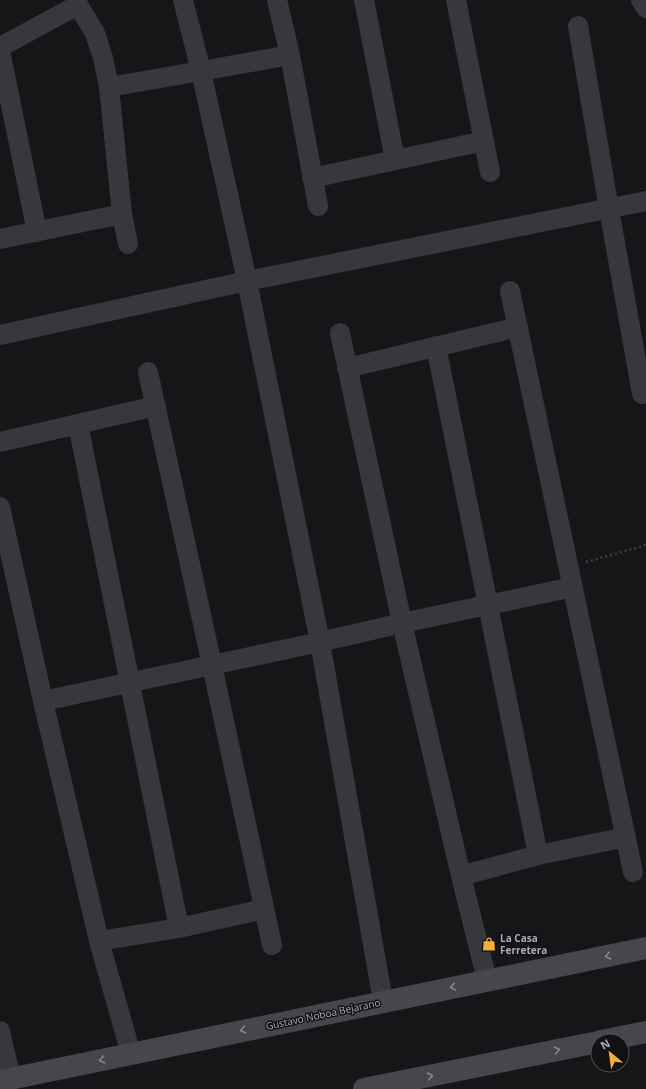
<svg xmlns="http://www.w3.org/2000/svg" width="646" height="1089" font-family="'Open Sans',sans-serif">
	<rect width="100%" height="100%" fill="#161618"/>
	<!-- building -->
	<path fill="#404145" stroke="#303034" d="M 493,939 L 495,947 L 486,950 L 484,941 Z"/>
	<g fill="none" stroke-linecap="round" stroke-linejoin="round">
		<!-- path -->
		<path stroke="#3d3f44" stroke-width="2.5" stroke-dasharray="2 3" stroke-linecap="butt" d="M 586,562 L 643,546 L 646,544"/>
		<!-- street -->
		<path stroke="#37383d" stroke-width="20" d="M 77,0 L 78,5 L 95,33 L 103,58 L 109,87 L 122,214 L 128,244
			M 183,0 L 201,71 L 247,281 L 320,642 L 383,1001
			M 277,0 L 290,55 L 318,206
			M 364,0 L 395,160
			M 456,0 L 490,172
			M 641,0 L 646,8
			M 578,26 L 609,209 L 642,394
			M 0,47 L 78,5
			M 0,51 L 37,232
			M 109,87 L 201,71 L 290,55
			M 312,178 L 484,141
			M 0,239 L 122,214
			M 510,291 L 633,872
			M 340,333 L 402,623 L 461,876 L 487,980
			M 0,335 L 247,281 L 646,201
			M 436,346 L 488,605 L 538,855
			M 347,368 L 518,327
			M 148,372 L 212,665 L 272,945
			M 78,424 L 179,928
			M 0,442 L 156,406
			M 0,507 L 43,701 L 99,941 L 131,1054
			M 43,701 L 320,642 L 402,623 L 573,587
			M 461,876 L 538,855 L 626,837
			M 99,941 L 179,928 L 264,909
			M 0,1031 L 11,1079"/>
		<!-- secondary -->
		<path stroke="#45474d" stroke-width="22" d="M 601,1041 L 646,1032
			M 0,1081 L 646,948
			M 364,1089 L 598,1042"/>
	</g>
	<!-- one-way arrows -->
	<defs><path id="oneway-chevron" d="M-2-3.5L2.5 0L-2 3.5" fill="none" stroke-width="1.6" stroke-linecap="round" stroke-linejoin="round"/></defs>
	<g stroke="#858993">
		<use href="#oneway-chevron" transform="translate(608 956) rotate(168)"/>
		<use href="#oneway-chevron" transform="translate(453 987) rotate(168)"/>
		<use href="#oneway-chevron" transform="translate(243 1030) rotate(168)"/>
		<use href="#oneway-chevron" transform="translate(557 1050) rotate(-12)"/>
		<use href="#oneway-chevron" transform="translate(102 1060) rotate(168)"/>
		<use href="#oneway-chevron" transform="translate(430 1076) rotate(-12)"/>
	</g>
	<!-- icons -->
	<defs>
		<g id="shop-bare" transform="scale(1.08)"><path d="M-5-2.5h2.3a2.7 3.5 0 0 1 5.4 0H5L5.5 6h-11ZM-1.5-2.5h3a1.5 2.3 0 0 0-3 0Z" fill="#f2b134" stroke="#111113" stroke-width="2.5" paint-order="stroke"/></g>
	</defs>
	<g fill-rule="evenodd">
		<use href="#shop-bare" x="489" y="944"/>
	</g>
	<g text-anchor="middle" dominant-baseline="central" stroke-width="3" stroke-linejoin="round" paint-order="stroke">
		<!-- poi labels -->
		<g font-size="10" font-weight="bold" fill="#a8adb8" stroke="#111113" text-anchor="start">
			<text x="500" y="938">La Casa<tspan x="500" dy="12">Ferretera</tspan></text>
		</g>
		<!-- street labels -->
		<g font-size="10" fill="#a8adb8" stroke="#111113">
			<text transform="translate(323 1014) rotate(-12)">Gustavo Noboa Bejarano</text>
		</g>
	</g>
	<!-- north arrow -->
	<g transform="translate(610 1053) rotate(331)"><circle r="19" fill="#111113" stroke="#4d4f55"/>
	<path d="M0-3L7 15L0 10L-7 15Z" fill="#f2b134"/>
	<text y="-6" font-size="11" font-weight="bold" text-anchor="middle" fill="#a8adb8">N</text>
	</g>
</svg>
